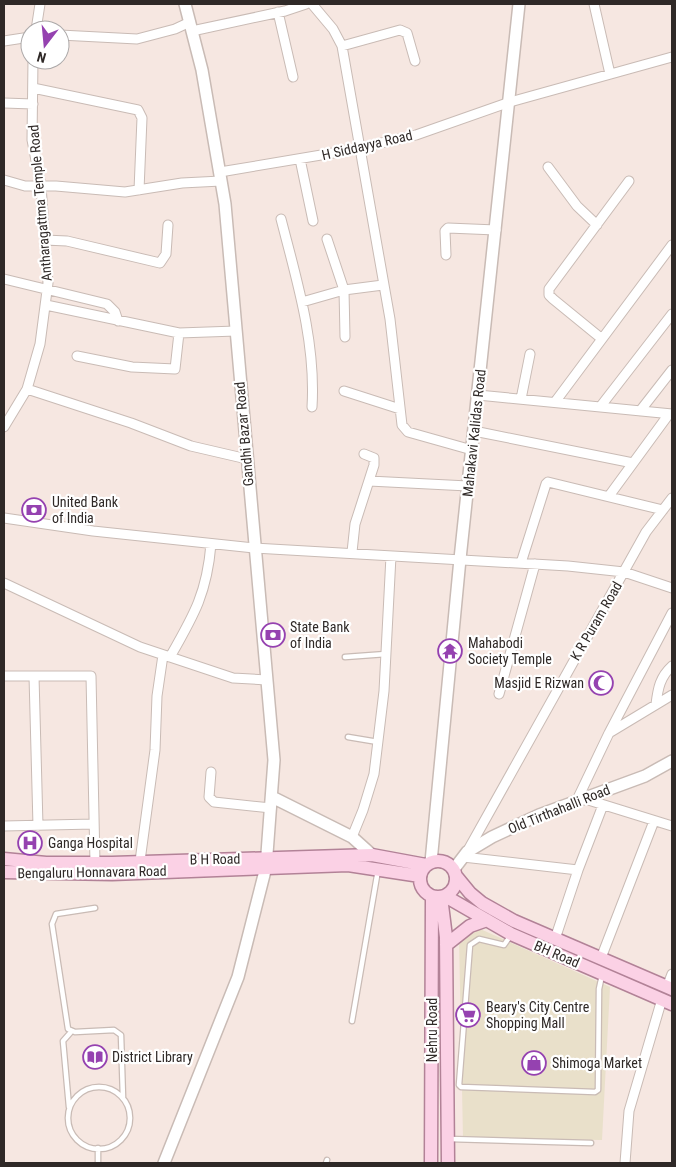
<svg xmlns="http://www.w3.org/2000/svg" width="676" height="1167" font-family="'Roboto Condensed',sans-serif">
	<rect width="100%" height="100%" fill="#f6e7e1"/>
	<!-- commercial -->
	<path fill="#e9e0ca" d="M 478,928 L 610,987 L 602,1140 L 463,1138 L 459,938 Z"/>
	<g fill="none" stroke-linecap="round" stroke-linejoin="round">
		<!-- lane casing -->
		<g stroke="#c9bbb5" stroke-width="7">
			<path id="lane" d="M 345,657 L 386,654
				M 348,737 L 378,742
				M 95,908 L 56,914 L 52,924 L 68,1029 L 75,1032 L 114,1030 L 121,1035 L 123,1098
				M 511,935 L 504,945 L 479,939 L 470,945 L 459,1085 L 461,1087 L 595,1092 L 598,1090 L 599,989 L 602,975
				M 352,1021 L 378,870
				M68 1118a31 31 0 1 1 62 0a31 31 0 1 1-62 0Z
				M 69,1107 L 63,1041 L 71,1032
				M 450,1139 L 591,1143
				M 98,1163 L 98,1148
				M 326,1163 L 327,1160"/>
		</g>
		<!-- street casing -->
		<g stroke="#c9bbb5" stroke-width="11">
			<path id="street" d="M 312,4 L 333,29 L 342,46 L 390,319 L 402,425 L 408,432 L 472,450
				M 594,4 L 610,74
				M 278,12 L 293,77
				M 36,30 L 40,4
				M 192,31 L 285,11 L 306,4
				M 60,35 L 137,39 L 175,29 L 190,22
				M 4,41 L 30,37
				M 342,46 L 400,30 L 407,33 L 415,61
				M 33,88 L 138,110 L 142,118 L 139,190
				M 4,103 L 33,104
				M 300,159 L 313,221
				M 548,167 L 577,206 L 597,225
				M 220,172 L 351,150 L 416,135 L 510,102 L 672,57
				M 4,180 L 25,186 L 56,186 L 125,192 L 182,183 L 221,181
				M 281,219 C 297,281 316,343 312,407
				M 327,239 L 344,290 L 345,337
				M 45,240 L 67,241 L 160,263 L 166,254 L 168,225
				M 446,255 L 445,231 L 448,228 L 496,230
				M 4,279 L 107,304 L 115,312 L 118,321
				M 302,302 L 344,290 L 383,285
				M 46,305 L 179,333 L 236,331
				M 602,339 L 553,299 L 549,295 L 549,289 L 629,181
				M 77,356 L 132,367 L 175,369 L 179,333
				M 27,389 L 131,423 L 191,446 L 247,459
				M 344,391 L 400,409
				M 478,395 L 672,414
				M 521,399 L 530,354
				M 555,402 L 672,245
				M 600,407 L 672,314
				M 640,411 L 672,370
				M 4,427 L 27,389 L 40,344 L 48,283 L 41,186 L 32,140 L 33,60
				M 474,431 L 633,463
				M 369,481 L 468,486
				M 609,496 L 669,414
				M 4,518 L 93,531 L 254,548 L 568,566 L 624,572 L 672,588
				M 352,552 L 355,524 L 374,465 L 374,458 L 364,454
				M 521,563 L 546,484 L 548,482 L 663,510
				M 4,583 L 140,647 L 233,678 L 267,680
				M 170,657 C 194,615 207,593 211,544
				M 4,676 L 91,676 L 95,863
				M 34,676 L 38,826
				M 499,694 L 535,564
				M 656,704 C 658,688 660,677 672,666
				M 609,733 L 672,613
				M 211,772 L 209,797 L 214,802 L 271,808
				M 585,799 L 672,826
				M 576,802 L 609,733 L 672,695
				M 4,826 L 94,824
				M 352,837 L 363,810 L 374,774 L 384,691 L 391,556
				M 467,852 L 646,532 L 672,498
				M 463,857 L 578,870
				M 140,861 L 155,750 L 157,696 L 163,655
				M 555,939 L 578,870 L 603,805
				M 601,958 L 654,821
				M 667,987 L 672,974
				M 625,1163 L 629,1111 L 662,999"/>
		</g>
		<!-- secondary casing -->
		<g stroke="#c9bbb5" stroke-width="14">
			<path id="secondary" d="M 272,797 L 352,837 L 372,855
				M 431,862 L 460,559 L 519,4
				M 454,869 L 467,852 L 492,837 L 539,815 L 645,776 L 672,761
				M 164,1163 L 238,977 L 266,867 L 274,760 L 225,204 L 202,70 L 185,4"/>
		</g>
		<!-- primary casing -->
		<g stroke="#b28297" stroke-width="15">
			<path id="primary" d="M 4,859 L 46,863 L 112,863 L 372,855 L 426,865
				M420 879a18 18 0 1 1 36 0a18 18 0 1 1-36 0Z
				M 4,872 L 112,874 L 348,865 L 420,876
				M 456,876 L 470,893 L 482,903 L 514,921 L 672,989
				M 445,896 L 511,934 L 672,1004
				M 441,897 L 446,937 L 448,1163
				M 446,945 L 470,926 L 487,920
				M 431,1163 L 432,896"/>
		</g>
		<!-- lane -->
		<use href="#lane" stroke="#fff" stroke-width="4.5"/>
		<!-- street -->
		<use href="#street" stroke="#fff" stroke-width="9"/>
		<!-- secondary -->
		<use href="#secondary" stroke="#fff" stroke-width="11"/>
		<!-- primary -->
		<use href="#primary" stroke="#fbd1e5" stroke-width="12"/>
	</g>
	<!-- icons -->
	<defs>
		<g id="bank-ring" transform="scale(1.25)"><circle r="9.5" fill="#fff" stroke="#9542b0" stroke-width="1.5"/><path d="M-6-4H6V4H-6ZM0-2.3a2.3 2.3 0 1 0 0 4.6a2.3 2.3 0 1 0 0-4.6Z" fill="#9542b0"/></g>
		<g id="temple-ring" transform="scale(1.25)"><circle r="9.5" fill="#fff" stroke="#9542b0" stroke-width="1.5"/><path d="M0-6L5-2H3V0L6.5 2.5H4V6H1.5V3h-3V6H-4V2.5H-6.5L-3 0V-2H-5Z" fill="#9542b0"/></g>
		<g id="mosque-ring" transform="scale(1.25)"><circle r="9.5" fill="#fff" stroke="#9542b0" stroke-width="1.5"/><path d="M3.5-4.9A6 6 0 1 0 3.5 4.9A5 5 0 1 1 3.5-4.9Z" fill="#9542b0"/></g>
		<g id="hospital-ring" transform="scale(1.25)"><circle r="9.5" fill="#fff" stroke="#9542b0" stroke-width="1.5"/><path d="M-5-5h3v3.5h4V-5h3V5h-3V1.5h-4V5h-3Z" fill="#9542b0"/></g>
		<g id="supermarket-ring" transform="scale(1.25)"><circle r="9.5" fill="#fff" stroke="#9542b0" stroke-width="1.5"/><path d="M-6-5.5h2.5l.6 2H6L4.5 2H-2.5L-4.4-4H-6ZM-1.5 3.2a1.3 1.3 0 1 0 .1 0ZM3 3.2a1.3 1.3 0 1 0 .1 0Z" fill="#9542b0"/></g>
		<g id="library-ring" transform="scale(1.25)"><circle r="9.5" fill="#fff" stroke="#9542b0" stroke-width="1.5"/><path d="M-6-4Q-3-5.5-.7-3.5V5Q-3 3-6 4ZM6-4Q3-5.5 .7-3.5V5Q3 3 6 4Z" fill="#9542b0"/></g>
		<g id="shop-ring" transform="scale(1.25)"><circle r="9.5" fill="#fff" stroke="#9542b0" stroke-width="1.5"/><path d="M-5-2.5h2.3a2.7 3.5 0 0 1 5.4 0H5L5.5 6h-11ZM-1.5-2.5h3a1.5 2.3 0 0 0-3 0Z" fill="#9542b0"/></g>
	</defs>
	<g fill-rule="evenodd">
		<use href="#bank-ring" x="34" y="510"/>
		<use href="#bank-ring" x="273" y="635"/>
		<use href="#temple-ring" x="450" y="651"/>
		<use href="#mosque-ring" x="601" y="683"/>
		<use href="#hospital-ring" x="30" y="843"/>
		<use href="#supermarket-ring" x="468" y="1015"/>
		<use href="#library-ring" x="95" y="1057"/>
		<use href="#shop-ring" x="534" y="1063"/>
	</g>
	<g text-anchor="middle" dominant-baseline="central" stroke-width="4.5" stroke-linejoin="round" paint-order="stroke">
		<!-- street labels -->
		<g font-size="14" fill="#2f2927" stroke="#fff">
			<text transform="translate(367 145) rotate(-13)">H Siddayya Road</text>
			<text transform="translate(40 203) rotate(-95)">Antharagattma Temple Road</text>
			<text transform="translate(474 433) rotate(-84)">Mahakavi Kalidas Road</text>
			<text transform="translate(244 434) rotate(-95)">Gandhi Bazar Road</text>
			<text transform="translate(596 621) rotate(-60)">K R Puram Road</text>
			<text transform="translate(559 809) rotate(-22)">Old Tirthahalli Road</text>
			<text transform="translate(215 859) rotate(-1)">B H Road</text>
			<text transform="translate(92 872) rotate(-1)">Bengaluru Honnavara Road</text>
			<text transform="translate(557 954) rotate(23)">BH Road</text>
			<text transform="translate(432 1030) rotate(-90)">Nehru Road</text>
		</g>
		<!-- poi labels -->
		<g font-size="14" fill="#2f2927" stroke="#fff" text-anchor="start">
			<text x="52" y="502">United Bank<tspan x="52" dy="16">of India</tspan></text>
			<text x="290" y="627">State Bank<tspan x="290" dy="16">of India</tspan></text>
			<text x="468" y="643">Mahabodi<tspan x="468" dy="16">Society Temple</tspan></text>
			<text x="584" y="683" text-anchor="end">Masjid E Rizwan</text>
			<text x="48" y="843">Ganga Hospital</text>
			<text x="486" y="1007">Beary's City Centre<tspan x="486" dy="16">Shopping Mall</tspan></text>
			<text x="112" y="1057">District Library</text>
			<text x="552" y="1063">Shimoga Market</text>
		</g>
	</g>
	<!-- border -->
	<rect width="676" height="1167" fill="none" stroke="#2f2927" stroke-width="10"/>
	<!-- north arrow -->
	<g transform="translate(45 45) rotate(196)"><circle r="24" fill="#ffffff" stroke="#aca9a9"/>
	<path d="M0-4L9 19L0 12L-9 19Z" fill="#9542b0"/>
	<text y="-8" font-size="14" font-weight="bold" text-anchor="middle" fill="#2f2927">N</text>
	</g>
</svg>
